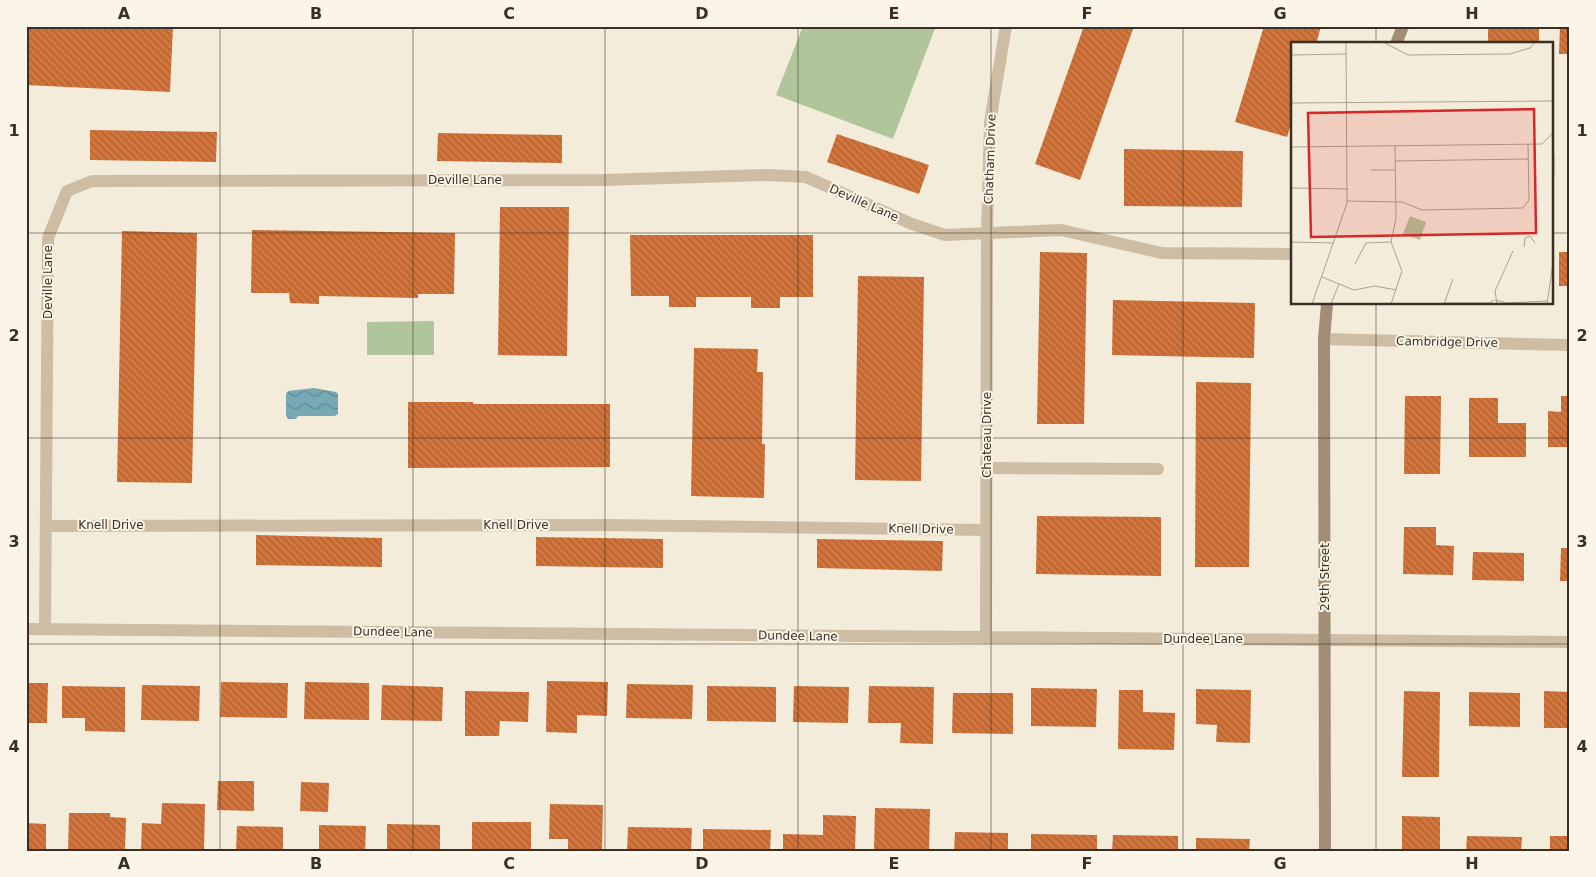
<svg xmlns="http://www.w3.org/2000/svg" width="1596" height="877" font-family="'DejaVu Sans',sans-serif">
	<defs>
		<pattern id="water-waves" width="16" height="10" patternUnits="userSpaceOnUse" patternTransform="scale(1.25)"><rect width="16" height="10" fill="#76a9b4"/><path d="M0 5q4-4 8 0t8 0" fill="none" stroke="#628a92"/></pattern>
		<pattern id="building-back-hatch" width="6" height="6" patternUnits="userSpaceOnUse" patternTransform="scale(1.25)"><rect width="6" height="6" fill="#d2743b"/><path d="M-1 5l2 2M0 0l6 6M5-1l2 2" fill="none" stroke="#ab6032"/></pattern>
	</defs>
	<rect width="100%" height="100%" fill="#f4ecda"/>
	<!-- park -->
	<path fill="#b0c599" d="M 803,26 L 936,26 L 893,139 L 776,95 Z
		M 434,321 L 434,355 L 367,355 L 367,322 Z"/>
	<!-- water -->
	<path fill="url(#water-waves)" d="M 314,388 L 336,392 L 338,394 L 338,414 L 335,416 L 298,416 L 296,419 L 288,419 L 286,415 L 286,394 L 288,391 Z"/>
	<!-- building -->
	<path fill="url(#building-back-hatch)" d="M 26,26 L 173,26 L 170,92 L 26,85 Z
		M 1084,26 L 1134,26 L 1080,180 L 1035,164 Z
		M 1264,26 L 1321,26 L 1316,44 L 1292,44 L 1292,121 L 1287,137 L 1235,122 Z
		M 1488,26 L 1539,26 L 1539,44 L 1488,44 Z
		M 1560,26 L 1570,26 L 1570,54 L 1559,54 Z
		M 90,130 L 217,132 L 216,162 L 90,160 Z
		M 438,133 L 562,135 L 562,163 L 437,161 Z
		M 837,134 L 929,165 L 919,194 L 827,162 Z
		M 1124,149 L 1243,151 L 1242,207 L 1124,206 Z
		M 500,207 L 569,207 L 567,356 L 498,355 Z
		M 252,230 L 455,233 L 454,294 L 418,294 L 418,298 L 319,296 L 319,304 L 290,303 L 289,293 L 251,293 Z
		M 122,231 L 197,233 L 192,483 L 117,482 Z
		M 630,235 L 813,235 L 813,297 L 780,297 L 780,308 L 751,308 L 751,297 L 696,297 L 696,307 L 669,307 L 669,296 L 631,296 Z
		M 1040,252 L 1087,253 L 1084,424 L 1037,424 Z
		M 1559,252 L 1570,252 L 1570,286 L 1559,286 Z
		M 858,276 L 924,277 L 921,481 L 855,480 Z
		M 1113,300 L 1255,303 L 1254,358 L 1112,355 Z
		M 694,348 L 758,349 L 757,372 L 763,372 L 762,444 L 765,444 L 764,498 L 691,496 Z
		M 1196,382 L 1251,383 L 1249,567 L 1195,567 Z
		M 1405,396 L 1441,396 L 1440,474 L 1404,474 Z
		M 1561,396 L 1570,396 L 1570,447 L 1548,447 L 1548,411 L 1561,412 Z
		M 1469,398 L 1498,398 L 1498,423 L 1526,423 L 1526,457 L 1469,457 Z
		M 408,402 L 473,402 L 473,404 L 610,404 L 610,467 L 408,468 Z
		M 1037,516 L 1161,517 L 1161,576 L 1036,574 Z
		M 1404,527 L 1436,527 L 1436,545 L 1454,546 L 1453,575 L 1403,574 Z
		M 256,535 L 382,538 L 382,567 L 256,565 Z
		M 536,537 L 663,539 L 663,568 L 536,566 Z
		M 817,539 L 943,541 L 942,571 L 817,568 Z
		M 1561,548 L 1570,548 L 1570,581 L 1560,581 Z
		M 1473,552 L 1524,553 L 1524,581 L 1472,580 Z
		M 547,681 L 608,682 L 607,716 L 577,715 L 577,733 L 546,732 Z
		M 221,682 L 288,683 L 287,718 L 220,717 Z
		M 305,682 L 369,683 L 369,720 L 304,719 Z
		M 26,683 L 48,683 L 47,723 L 26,723 Z
		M 627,684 L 693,685 L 692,719 L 626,718 Z
		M 142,685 L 200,686 L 199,721 L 141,720 Z
		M 382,685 L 443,687 L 442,721 L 381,720 Z
		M 62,686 L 125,687 L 125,732 L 85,731 L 85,718 L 62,718 Z
		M 707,686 L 776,687 L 776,722 L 707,721 Z
		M 794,686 L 849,687 L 848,723 L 793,722 Z
		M 869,686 L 934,687 L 933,744 L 900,743 L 901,723 L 868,723 Z
		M 1031,688 L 1097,689 L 1096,727 L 1031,726 Z
		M 1196,689 L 1251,690 L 1250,743 L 1216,742 L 1217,725 L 1196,724 Z
		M 1119,690 L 1143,690 L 1143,712 L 1175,713 L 1174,750 L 1118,749 Z
		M 465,691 L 529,692 L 528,722 L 500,721 L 499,736 L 465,736 Z
		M 1404,691 L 1440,692 L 1439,777 L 1402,777 Z
		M 1544,691 L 1570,692 L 1570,728 L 1544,728 Z
		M 1469,692 L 1520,693 L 1520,727 L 1469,726 Z
		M 953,693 L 1013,693 L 1013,734 L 952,733 Z
		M 218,781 L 254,781 L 254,811 L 217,810 Z
		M 301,782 L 329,783 L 328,812 L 300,811 Z
		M 162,803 L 205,804 L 204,851 L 141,851 L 142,823 L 161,824 Z
		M 550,804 L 603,805 L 602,851 L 568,851 L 568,839 L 549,839 Z
		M 875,808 L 930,809 L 929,851 L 874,850 Z
		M 69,813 L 110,813 L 110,817 L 126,818 L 125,851 L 68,851 Z
		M 823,815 L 856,816 L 855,851 L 783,851 L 783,834 L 823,835 Z
		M 1402,816 L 1440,817 L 1440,851 L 1402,851 Z
		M 472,822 L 531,822 L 531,851 L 472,851 Z
		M 26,823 L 46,824 L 46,851 L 26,851 Z
		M 387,824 L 440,825 L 440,851 L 387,851 Z
		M 319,825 L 366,826 L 365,851 L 319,851 Z
		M 237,826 L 283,827 L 283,851 L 236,851 Z
		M 628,827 L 692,828 L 691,851 L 627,851 Z
		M 703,829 L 771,830 L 770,851 L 703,851 Z
		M 955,832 L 1008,833 L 1008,851 L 954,851 Z
		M 1031,834 L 1097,835 L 1097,851 L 1031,851 Z
		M 1113,835 L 1178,836 L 1178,851 L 1112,851 Z
		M 1467,836 L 1522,837 L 1521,851 L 1466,851 Z
		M 1550,836 L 1570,836 L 1570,851 L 1550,851 Z
		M 1196,838 L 1250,839 L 1249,851 L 1196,851 Z"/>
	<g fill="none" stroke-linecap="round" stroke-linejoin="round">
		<!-- lane -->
		<path stroke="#cebda5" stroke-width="12" d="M 988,468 L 1158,469"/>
		<!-- street -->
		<path stroke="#cebda5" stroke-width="12" d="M 1324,339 L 1570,345
			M 46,526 L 602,525 L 986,530
			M 26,629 L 1570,642
			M 45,629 L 48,238 L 67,191 L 92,181 L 603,180 L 768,175 L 806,177 L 912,224 L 945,235 L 1061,230 L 1162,253 L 1292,254
			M 986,638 L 987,233 L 990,122 L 1006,26"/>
		<!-- secondary -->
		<path stroke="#a28c76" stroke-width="12" d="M 1396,44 L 1403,26
			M 1325,851 L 1324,339 L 1327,304"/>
	</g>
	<!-- grid -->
	<path fill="none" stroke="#392f27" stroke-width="1" stroke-opacity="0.55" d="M 220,26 L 220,851M 413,26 L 413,851M 605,26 L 605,851M 798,26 L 798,851M 991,26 L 991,851M 1183,26 L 1183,851M 1376,26 L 1376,44M 26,233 L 1292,233M 1552,233 L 1570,233M 1376,304 L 1376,851M 26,438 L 1570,438M 26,644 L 1570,644"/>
	<g text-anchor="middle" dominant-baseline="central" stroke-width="4" stroke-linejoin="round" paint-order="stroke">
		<!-- street labels -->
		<g font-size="12" fill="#392f27" stroke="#fbf5e7">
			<text transform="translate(990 159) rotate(-88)">Chatham Drive</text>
			<text x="465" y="180">Deville Lane</text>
			<text transform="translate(864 203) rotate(24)">Deville Lane</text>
			<text transform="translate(48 282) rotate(-90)">Deville Lane</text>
			<text transform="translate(1447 342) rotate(1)">Cambridge Drive</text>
			<text transform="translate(987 435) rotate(-90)">Chateau Drive</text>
			<text x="111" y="525">Knell Drive</text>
			<text x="516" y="525">Knell Drive</text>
			<text transform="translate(921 529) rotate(1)">Knell Drive</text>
			<text transform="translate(1325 577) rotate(-90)">29th Street</text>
			<text transform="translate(393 632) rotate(1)">Dundee Lane</text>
			<text transform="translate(798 636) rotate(1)">Dundee Lane</text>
			<text x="1203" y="639">Dundee Lane</text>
		</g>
	</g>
	<!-- overview -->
	<g transform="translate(1291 42)">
		<rect width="262" height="262" fill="#f4ecda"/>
		<path d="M 119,174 L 135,180 L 129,198 L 112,192 Z" fill="#b0c599"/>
		<path fill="none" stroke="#a9a092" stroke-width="1" d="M 92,0 L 117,13 L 219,12 L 239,6 L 244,0M 1,13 L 55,12M 0,61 L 263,59M 0,105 L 251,102 L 262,91 L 262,59M 263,112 L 263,133M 104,119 L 237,117M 80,128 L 104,128M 0,146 L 57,147M 56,159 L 111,160 L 131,168 L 232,166 L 238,158 L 237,102M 0,200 L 43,201M 233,205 L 234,196 L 239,194 L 244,201M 64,222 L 75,201 L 100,200M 31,235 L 63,248 L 84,244 L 105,248M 204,258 L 216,261 L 256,259M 154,261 L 198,261 L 203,258M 21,262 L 56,161 L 55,0M 40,262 L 48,242M 100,262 L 111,229 L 100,200 L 105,176 L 104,104M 153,262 L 162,237M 206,262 L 204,249 L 222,209M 256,262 L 263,214"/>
		<path fill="#d62828" fill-opacity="0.15" stroke="#d62828" stroke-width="2.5" d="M 243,67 L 245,191 L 20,195 L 17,71 Z"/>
		<rect width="262" height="262" fill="none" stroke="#392f27" stroke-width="2.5"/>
	</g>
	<!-- border -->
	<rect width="1596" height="877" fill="none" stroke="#fbf5e7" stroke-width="55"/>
	<rect x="28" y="28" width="1540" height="822" fill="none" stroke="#392f27" stroke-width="2"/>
	<g font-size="16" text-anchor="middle" font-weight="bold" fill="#392f27">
		<text x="124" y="19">A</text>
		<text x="316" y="19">B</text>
		<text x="509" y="19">C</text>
		<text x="702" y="19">D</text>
		<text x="894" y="19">E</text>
		<text x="1087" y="19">F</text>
		<text x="1280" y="19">G</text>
		<text x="1472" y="19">H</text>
		<text x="14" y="136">1</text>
		<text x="1582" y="136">1</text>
		<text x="14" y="341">2</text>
		<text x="1582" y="341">2</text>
		<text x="14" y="547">3</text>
		<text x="1582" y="547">3</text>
		<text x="14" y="752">4</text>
		<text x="1582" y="752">4</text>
		<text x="124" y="869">A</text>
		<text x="316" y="869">B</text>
		<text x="509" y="869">C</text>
		<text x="702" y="869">D</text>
		<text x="894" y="869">E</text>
		<text x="1087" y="869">F</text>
		<text x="1280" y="869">G</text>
		<text x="1472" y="869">H</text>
	</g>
</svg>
